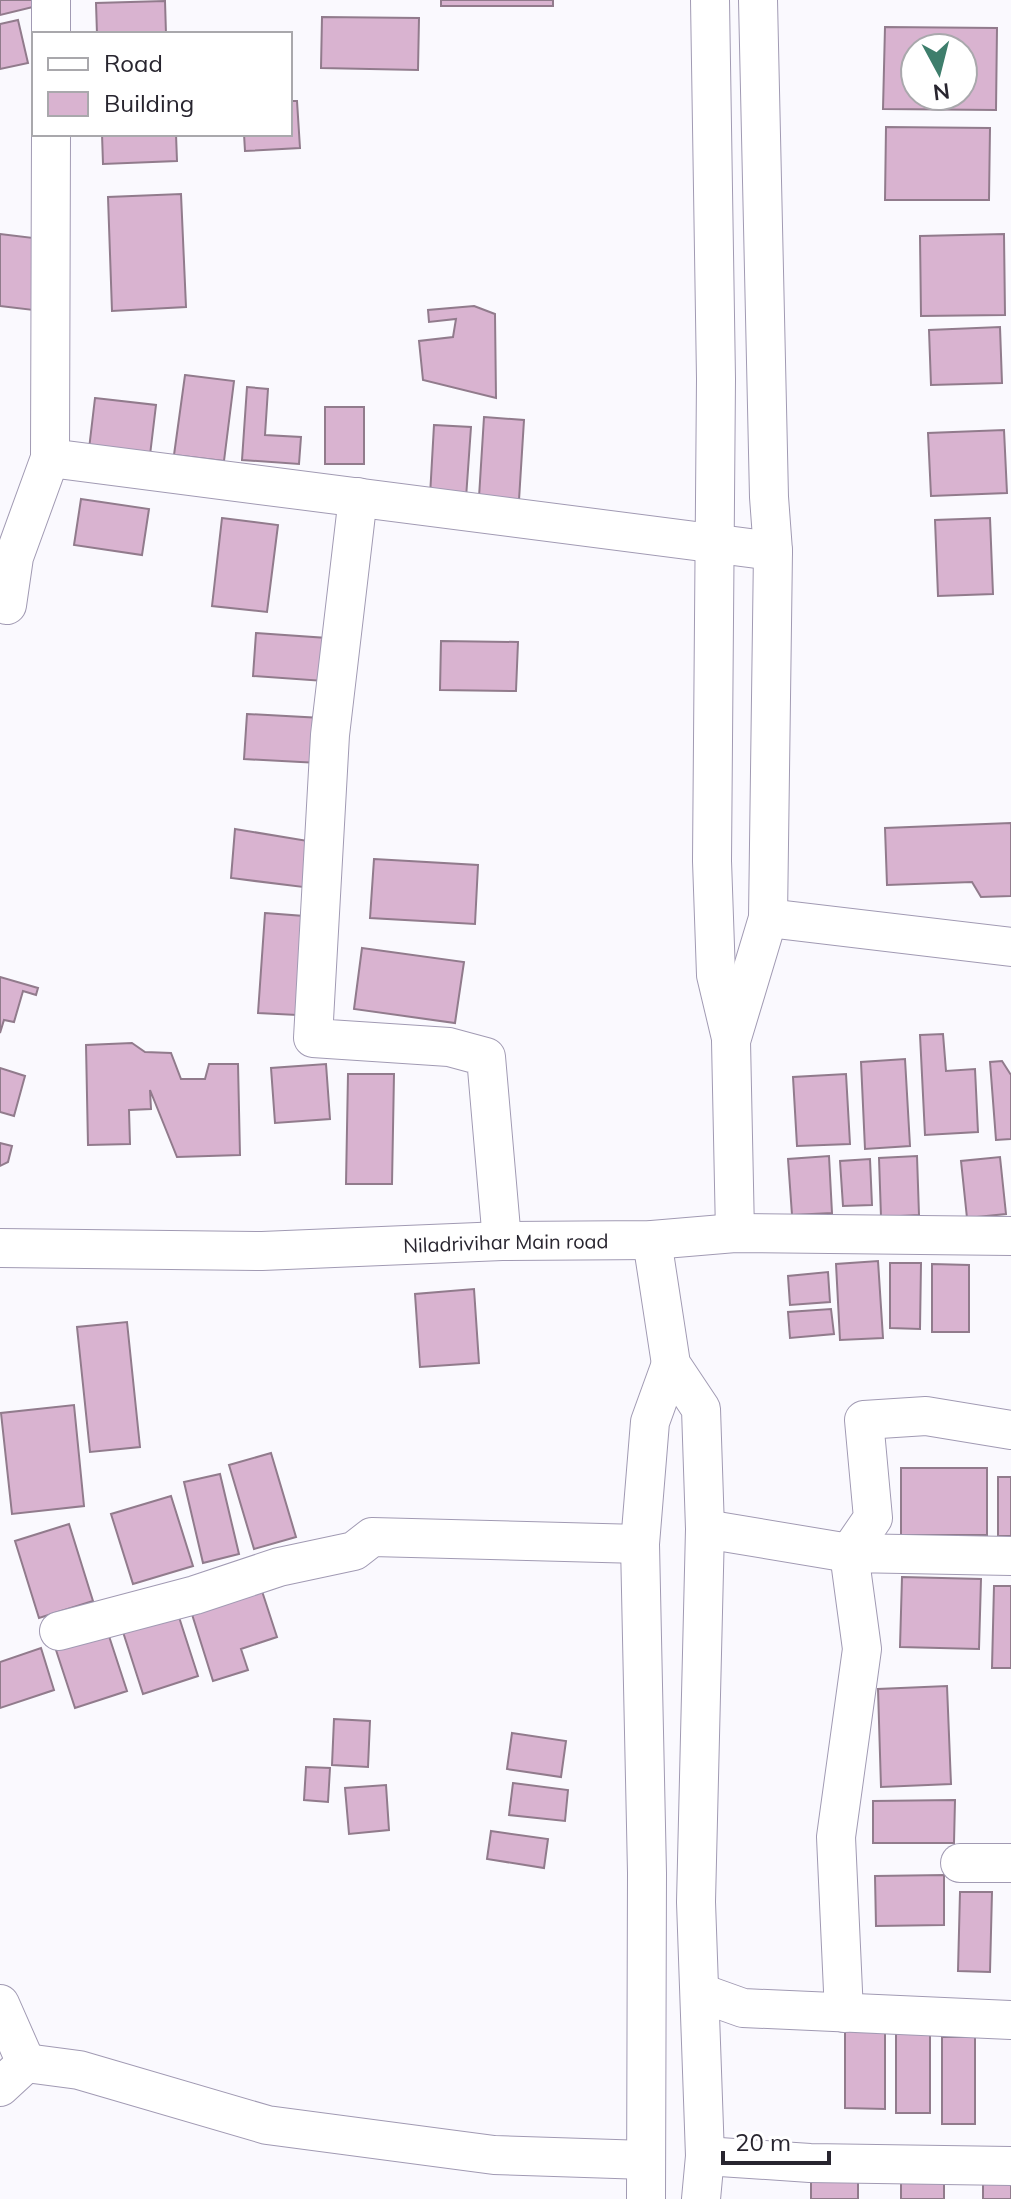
<svg xmlns="http://www.w3.org/2000/svg" width="1011" height="2199" font-family="Mulish,sans-serif">
	<rect width="100%" height="100%" fill="#faf9fe"/>
	<!-- building -->
	<path fill="#d9b3d0" stroke="#917b8c" stroke-width="2" fill-rule="evenodd" d="M 0,0 L 39,0 L 41,5 L 0,15 Z
		M 441,0 L 553,0 L 553,6 L 441,6 Z
		M 165,1 L 166,34 L 97,34 L 96,3 Z
		M 322,17 L 419,18 L 418,70 L 321,68 Z
		M 18,20 L 28,63 L 0,69 L 0,24 Z
		M 885,27 L 997,28 L 996,110 L 883,109 ZM 915,48 L 963,48 L 963,96 L 915,96 Z
		M 290,101 L 297,101 L 300,148 L 245,151 L 244,134 L 290,134 Z
		M 886,127 L 990,128 L 989,200 L 885,200 Z
		M 102,134 L 176,134 L 177,161 L 103,164 Z
		M 181,194 L 186,307 L 112,311 L 108,197 Z
		M 0,234 L 42,239 L 33,310 L 0,306 Z
		M 1004,234 L 1005,315 L 921,316 L 920,236 Z
		M 474,306 L 495,314 L 496,398 L 423,380 L 419,341 L 453,337 L 456,319 L 429,322 L 428,310 Z
		M 1000,327 L 1002,383 L 931,385 L 929,330 Z
		M 185,375 L 234,381 L 224,461 L 174,455 Z
		M 247,387 L 268,389 L 265,435 L 301,437 L 299,464 L 242,460 Z
		M 95,398 L 156,405 L 150,455 L 89,449 Z
		M 325,407 L 364,407 L 364,464 L 325,464 Z
		M 484,417 L 524,420 L 519,500 L 479,497 Z
		M 434,425 L 471,427 L 466,498 L 430,496 Z
		M 1004,430 L 1007,493 L 931,496 L 928,433 Z
		M 81,499 L 149,509 L 142,555 L 74,545 Z
		M 222,518 L 278,525 L 267,612 L 212,606 Z
		M 990,518 L 993,594 L 938,596 L 935,520 Z
		M 256,633 L 327,638 L 324,681 L 253,676 Z
		M 441,641 L 518,642 L 516,691 L 440,690 Z
		M 247,714 L 322,718 L 319,763 L 244,759 Z
		M 1011,823 L 1011,896 L 981,897 L 972,882 L 887,885 L 885,828 Z
		M 235,829 L 308,841 L 303,887 L 231,878 Z
		M 374,859 L 478,865 L 475,924 L 370,918 Z
		M 265,913 L 304,916 L 297,1015 L 258,1013 Z
		M 362,948 L 464,962 L 455,1023 L 354,1009 Z
		M 0,977 L 38,988 L 36,995 L 23,991 L 14,1022 L 4,1020 L 0,1033 Z
		M 943,1034 L 946,1071 L 975,1069 L 978,1132 L 925,1135 L 920,1035 Z
		M 132,1043 L 145,1052 L 171,1053 L 181,1079 L 205,1079 L 209,1064 L 238,1064 L 240,1155 L 177,1157 L 150,1090 L 151,1109 L 129,1110 L 130,1144 L 88,1145 L 86,1045 Z
		M 905,1059 L 910,1146 L 865,1149 L 861,1062 Z
		M 1002,1061 L 1011,1075 L 1011,1139 L 996,1140 L 990,1062 Z
		M 326,1064 L 330,1119 L 275,1123 L 271,1068 Z
		M 0,1068 L 25,1076 L 14,1116 L 0,1112 Z
		M 348,1074 L 394,1074 L 392,1184 L 346,1184 Z
		M 846,1074 L 850,1144 L 797,1146 L 793,1077 Z
		M 0,1143 L 12,1146 L 8,1162 L 0,1166 Z
		M 829,1156 L 832,1213 L 792,1215 L 788,1159 Z
		M 917,1156 L 919,1215 L 881,1217 L 879,1158 Z
		M 1000,1157 L 1006,1214 L 967,1218 L 961,1161 Z
		M 870,1159 L 872,1205 L 843,1206 L 840,1161 Z
		M 878,1261 L 883,1338 L 840,1340 L 836,1264 Z
		M 890,1263 L 921,1263 L 920,1329 L 890,1328 Z
		M 932,1264 L 969,1265 L 969,1332 L 932,1332 Z
		M 828,1272 L 830,1302 L 790,1305 L 788,1276 Z
		M 474,1289 L 479,1363 L 420,1367 L 415,1294 Z
		M 831,1309 L 834,1334 L 790,1338 L 788,1312 Z
		M 127,1322 L 140,1447 L 90,1452 L 77,1327 Z
		M 74,1405 L 84,1506 L 12,1514 L 1,1413 Z
		M 271,1453 L 296,1537 L 254,1549 L 229,1465 Z
		M 901,1468 L 987,1468 L 987,1535 L 901,1535 Z
		M 220,1474 L 239,1554 L 203,1563 L 184,1482 Z
		M 998,1477 L 1011,1477 L 1011,1536 L 998,1536 Z
		M 171,1496 L 193,1566 L 133,1584 L 111,1514 Z
		M 69,1524 L 93,1601 L 39,1618 L 15,1541 Z
		M 902,1577 L 981,1579 L 979,1649 L 900,1647 Z
		M 260,1585 L 277,1637 L 241,1649 L 248,1670 L 213,1681 L 190,1608 Z
		M 994,1586 L 1011,1586 L 1011,1668 L 992,1668 Z
		M 178,1614 L 198,1676 L 143,1694 L 123,1632 Z
		M 107,1630 L 127,1691 L 75,1708 L 55,1647 Z
		M 41,1648 L 54,1690 L 0,1708 L 0,1662 Z
		M 947,1686 L 951,1784 L 881,1787 L 878,1689 Z
		M 334,1719 L 370,1721 L 368,1767 L 332,1765 Z
		M 512,1733 L 566,1741 L 561,1777 L 507,1769 Z
		M 306,1767 L 330,1768 L 328,1802 L 304,1800 Z
		M 513,1783 L 568,1790 L 565,1821 L 509,1815 Z
		M 386,1785 L 389,1830 L 349,1834 L 345,1788 Z
		M 955,1800 L 954,1843 L 873,1843 L 873,1801 Z
		M 491,1831 L 548,1839 L 544,1868 L 487,1859 Z
		M 944,1875 L 944,1925 L 876,1926 L 875,1876 Z
		M 960,1892 L 992,1892 L 990,1972 L 958,1971 Z
		M 845,2025 L 885,2025 L 885,2109 L 845,2108 Z
		M 896,2030 L 930,2030 L 930,2113 L 896,2113 Z
		M 942,2037 L 975,2037 L 975,2124 L 942,2124 Z
		M 901,2180 L 944,2180 L 944,2199 L 901,2199 Z
		M 811,2181 L 858,2181 L 858,2199 L 811,2199 Z
		M 983,2182 L 1011,2182 L 1011,2199 L 983,2199 Z"/>
	<g fill="none" stroke-linecap="round" stroke-linejoin="round">
		<!-- minor casing -->
		<g stroke="#a19ab3" stroke-width="40">
			<g id="minor">
				<path d="M 710,0 L 716,379 L 712,861 L 716,975 L 731,1038"/>
				<path d="M 51,34 L 51,0"/>
				<path d="M 50,458 L 773,551"/>
				<path d="M 358,497 L 330,735 L 313,1038 L 449,1047 L 486,1057 L 502,1241"/>
				<path d="M 7,605 L 14,557 L 50,458 L 51,134"/>
				<path d="M 768,918 L 1011,947"/>
				<path d="M 735,1233 L 731,1041 L 768,918 L 773,551 L 769,497 L 758,0"/>
				<path d="M 652,1240 L 671,1364 L 701,1409 L 705,1529 L 696,1902 L 705,2156 L 701,2199"/>
				<path id="s1" d="M 0,1248 L 262,1251 L 502,1241 L 652,1240 L 735,1233 L 1011,1236"/>
				<path d="M 705,1529 L 849,1553 L 873,1518 L 864,1420 L 926,1416 L 1011,1430"/>
				<path d="M 59,1631 L 195,1595 L 279,1567 L 354,1551 L 372,1537 L 640,1544"/>
				<path d="M 960,1863 L 1011,1863"/>
				<path d="M 701,1993 L 743,2008 L 1011,2020"/>
				<path d="M 0,2004 L 26,2063"/>
				<path d="M 844,2013 L 836,1837 L 862,1649 L 849,1553 L 1011,1556"/>
				<path d="M 0,2087 L 26,2063 L 79,2070 L 267,2125 L 494,2155 L 646,2160"/>
				<path d="M 705,2156 L 810,2163 L 1011,2166"/>
				<path d="M 646,2199 L 647,1873 L 640,1544 L 650,1422 L 671,1364"/>
			</g>
		</g>
		<!-- minor -->
		<use href="#minor" stroke="#fff" stroke-width="38"/>
	</g>
	<g text-anchor="middle" dominant-baseline="central" stroke-width="8" stroke-linejoin="round" paint-order="stroke">
		<!-- street labels -->
		<g font-size="20" fill="#28252f" stroke="#fff">
			<text stroke="none"><textPath href="#s1" startOffset="506">Niladrivihar Main road</textPath></text>
		</g>
	</g>
	<!-- legend -->
	<rect x="32" y="32" width="260" height="104" fill="#ffffff" stroke="#a9a8ac" stroke-width="2"/>
	<rect x="48" y="58" width="40" height="12" fill="#ffffff" stroke="#a9a8ac" stroke-width="2"/>
	<text x="104" y="72" font-size="24" fill="#28252f">Road</text>
	<rect x="48" y="92" width="40" height="24" fill="#d9b3d0" stroke="#a9a8ac" stroke-width="2"/>
	<text x="104" y="112" font-size="24" fill="#28252f">Building</text>
	<!-- north arrow -->
	<g transform="translate(939 72) rotate(173)"><circle r="38" fill="#ffffff" stroke="#a9a8ac" stroke-width="2"/>
	<path d="M0-6L14 30L0 20L-14 30Z" fill="#3e7e6c"/>
	<text y="-12" font-size="22" font-weight="bold" text-anchor="middle" fill="#28252f">N</text>
	</g>
	<!-- scale -->
	<path d="M723 2151v12h106v-12" fill="none" stroke="#28252f" stroke-width="4"/>
	<text x="735" y="2151" font-size="24" fill="#28252f" stroke="#ffffff" stroke-width="6" paint-order="stroke">20 m</text>
</svg>
